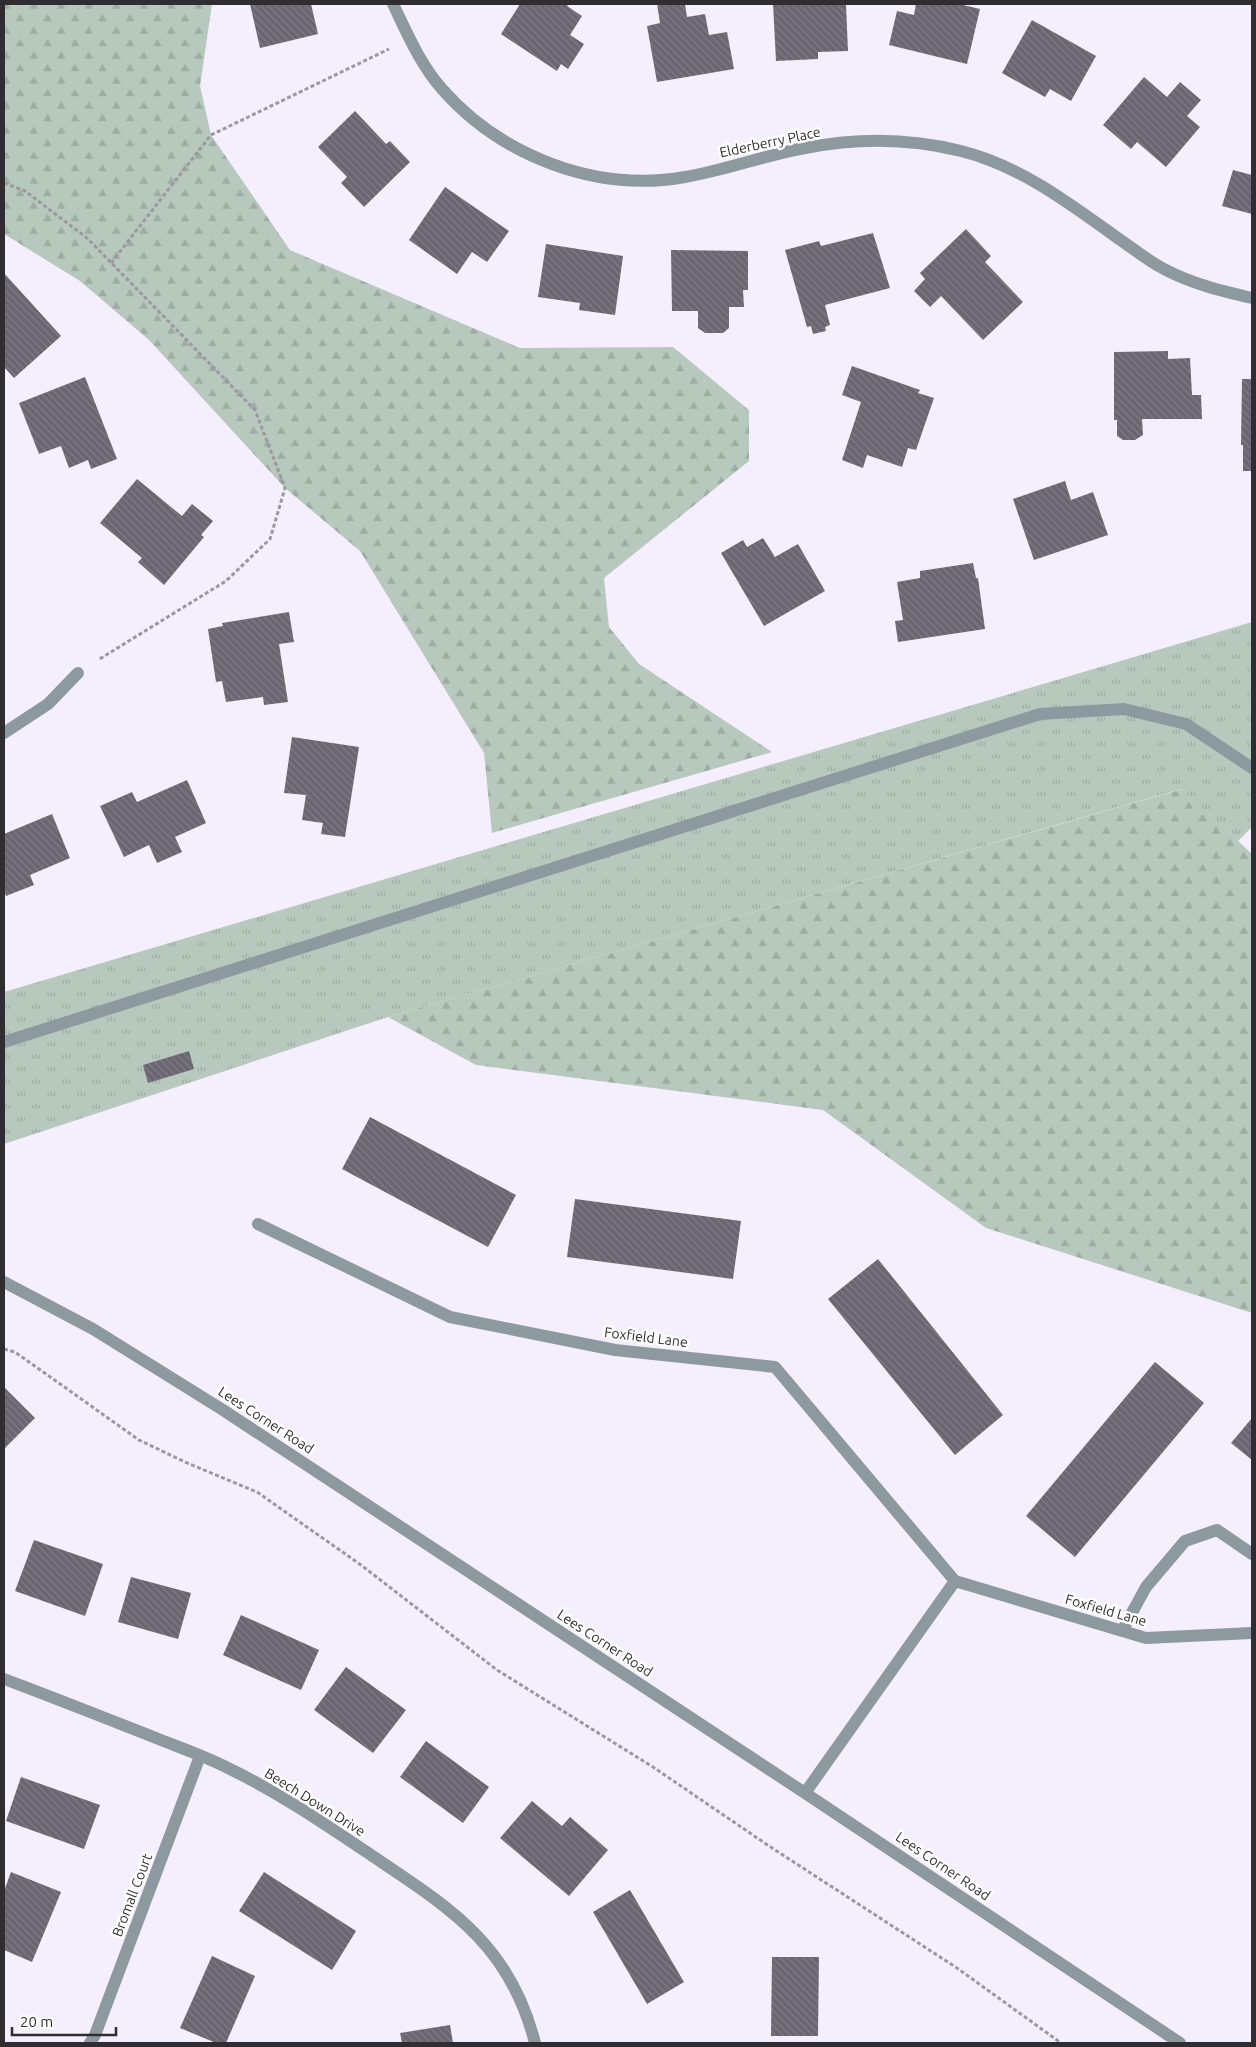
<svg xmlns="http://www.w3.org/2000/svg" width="1256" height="2047" font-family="Ubuntu,sans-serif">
	<defs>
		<pattern id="grass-tufts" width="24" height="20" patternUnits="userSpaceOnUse" patternTransform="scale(1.25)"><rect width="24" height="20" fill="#b7c9bd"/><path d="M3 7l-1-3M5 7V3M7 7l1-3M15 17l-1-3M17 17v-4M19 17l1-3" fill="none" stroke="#9eada3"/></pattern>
		<pattern id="forest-firs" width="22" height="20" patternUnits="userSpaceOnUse" patternTransform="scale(1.25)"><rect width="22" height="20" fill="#b7c9bd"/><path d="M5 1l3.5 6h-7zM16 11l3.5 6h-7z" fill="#9eada3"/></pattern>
		<pattern id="building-back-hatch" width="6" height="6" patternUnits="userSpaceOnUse" patternTransform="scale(1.25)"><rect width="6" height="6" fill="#6a6571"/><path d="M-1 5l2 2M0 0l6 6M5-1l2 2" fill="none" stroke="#807c85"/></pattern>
	</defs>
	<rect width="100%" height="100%" fill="#f5effd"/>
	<!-- grass -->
	<path fill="url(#grass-tufts)" d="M 1252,622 L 1252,827 L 1238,841 L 1181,789 L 388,1017 L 4,1144 L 4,992 Z"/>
	<!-- forest -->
	<path fill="url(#forest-firs)" d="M 4,4 L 212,4 L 200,86 L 211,135 L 290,250 L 520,348 L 673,347 L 749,410 L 749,461 L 604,578 L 609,627 L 639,664 L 772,752 L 492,833 L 484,753 L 360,551 L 285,488 L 149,340 L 80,281 L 4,234 Z
		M 1182,789 L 1252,854 L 1252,1313 L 986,1228 L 823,1110 L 476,1065 L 388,1017 Z"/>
	<!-- building -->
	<path fill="url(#building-back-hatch)" d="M 250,4 L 311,4 L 318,34 L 260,48 Z
		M 520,4 L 569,4 L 567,6 L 582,16 L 570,35 L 584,44 L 568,69 L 561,64 L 557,71 L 501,34 Z
		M 657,4 L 685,4 L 687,17 L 705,14 L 709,35 L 727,32 L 734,69 L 657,82 L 647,26 L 660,23 Z
		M 773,4 L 846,4 L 848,51 L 818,52 L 818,59 L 776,61 Z
		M 916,4 L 959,4 L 980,9 L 967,64 L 889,45 L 897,11 L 914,15 Z
		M 1032,20 L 1096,56 L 1071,101 L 1050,89 L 1045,97 L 1002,73 Z
		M 1144,77 L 1167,97 L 1180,82 L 1201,100 L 1187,116 L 1200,127 L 1166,167 L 1137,142 L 1131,149 L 1103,125 Z
		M 355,111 L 386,144 L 390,141 L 410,162 L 364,207 L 341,183 L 347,177 L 318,147 Z
		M 1233,170 L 1252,175 L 1252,214 L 1222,206 Z
		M 445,187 L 509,231 L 487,262 L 472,252 L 457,274 L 409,240 Z
		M 966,229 L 991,256 L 985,262 L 1023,302 L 983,340 L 941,296 L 930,307 L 914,291 L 925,279 L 920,273 Z
		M 873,233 L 890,288 L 825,305 L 830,325 L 825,327 L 826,331 L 813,334 L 811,326 L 807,327 L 785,250 L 819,241 L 821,246 Z
		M 546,244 L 623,256 L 615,315 L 579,310 L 580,303 L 538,297 Z
		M 671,250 L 748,251 L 748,290 L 743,290 L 744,307 L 729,307 L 729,328 L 723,333 L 705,333 L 698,328 L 698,311 L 672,311 Z
		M 4,273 L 61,336 L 14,378 L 4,367 Z
		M 1168,351 L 1168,359 L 1190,358 L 1192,395 L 1201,395 L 1202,419 L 1142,419 L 1143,435 L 1135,440 L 1123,440 L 1117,436 L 1117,420 L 1114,420 L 1114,352 Z
		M 852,366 L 920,390 L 918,393 L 934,398 L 916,450 L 908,448 L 902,467 L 867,455 L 863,468 L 842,460 L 861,402 L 842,395 Z
		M 85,377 L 117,459 L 91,469 L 88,460 L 69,468 L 61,446 L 39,454 L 19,403 Z
		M 1242,379 L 1252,379 L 1252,471 L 1243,471 L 1243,445 L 1241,445 Z
		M 137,479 L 182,516 L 192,504 L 213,521 L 201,535 L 204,537 L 164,585 L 138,562 L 142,558 L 100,523 Z
		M 1065,481 L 1071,500 L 1093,492 L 1108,535 L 1034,560 L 1013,499 Z
		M 763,538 L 775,557 L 798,544 L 825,591 L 764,626 L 721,553 L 743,540 L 747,547 Z
		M 973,563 L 976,578 L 978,578 L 985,629 L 898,642 L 895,621 L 903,620 L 897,582 L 920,578 L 920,571 Z
		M 289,612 L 294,642 L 279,644 L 288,702 L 264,705 L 263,697 L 226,702 L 222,681 L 216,682 L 208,629 L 223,626 L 222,623 Z
		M 292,737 L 359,747 L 345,837 L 321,834 L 323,823 L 302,820 L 306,795 L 284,793 Z
		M 187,780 L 206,823 L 175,837 L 182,852 L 157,863 L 149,845 L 124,857 L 100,806 L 132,792 L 137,802 Z
		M 52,814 L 70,858 L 30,875 L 34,885 L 6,896 L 4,890 L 4,834 Z
		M 189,1051 L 194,1069 L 148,1083 L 143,1065 Z
		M 370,1117 L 516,1195 L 488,1247 L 342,1169 Z
		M 575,1199 L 741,1221 L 733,1279 L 567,1257 Z
		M 878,1259 L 1003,1415 L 955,1455 L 828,1299 Z
		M 1155,1362 L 1204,1403 L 1075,1557 L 1026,1516 Z
		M 4,1387 L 35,1418 L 4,1449 Z
		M 1252,1418 L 1252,1460 L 1231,1443 Z
		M 34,1540 L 103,1564 L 85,1616 L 15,1591 Z
		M 131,1577 L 191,1593 L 178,1639 L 118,1622 Z
		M 241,1615 L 319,1650 L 301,1690 L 223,1655 Z
		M 346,1667 L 406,1710 L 373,1753 L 314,1710 Z
		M 426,1741 L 489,1787 L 463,1823 L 400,1777 Z
		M 21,1777 L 100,1805 L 84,1849 L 6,1821 Z
		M 532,1801 L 562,1826 L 570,1817 L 608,1850 L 569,1896 L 500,1838 Z
		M 11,1872 L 61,1892 L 32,1962 L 4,1950 L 4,1891 Z
		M 264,1872 L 356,1931 L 332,1970 L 239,1911 Z
		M 630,1890 L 684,1982 L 647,2004 L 593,1912 Z
		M 212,1956 L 255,1976 L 226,2043 L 216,2043 L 180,2028 Z
		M 772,1957 L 819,1957 L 818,2036 L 771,2036 Z
		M 450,2025 L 453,2043 L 402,2043 L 400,2033 Z"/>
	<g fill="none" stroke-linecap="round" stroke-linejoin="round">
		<!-- path -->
		<path stroke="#9c97a1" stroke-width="3" stroke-dasharray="4 2.5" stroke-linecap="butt" d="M 4,183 L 25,191 L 87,238 L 255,410 L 285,488 L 270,539 L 226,581 L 98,660
			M 111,263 L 211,135 L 389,49
			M 4,1349 L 15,1352 L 139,1440 L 185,1462 L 257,1492 L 361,1565 L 497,1670 L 653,1767 L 769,1846 L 957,1968 L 1061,2043"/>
		<!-- minor -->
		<path stroke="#8c9aa0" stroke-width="12" d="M 393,4 C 407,33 420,64 442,89 C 501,156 596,193 685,177 C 726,170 765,155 805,148 C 856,138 910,138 961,151 C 1021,166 1070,204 1119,239 C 1134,249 1148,261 1164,269 C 1192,284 1222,291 1252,298
			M 4,733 L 48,704 L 78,673
			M 4,1042 L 1040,714 L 1124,709 L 1186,724 L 1252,768
			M 258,1224 L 450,1317 L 615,1350 L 775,1367 L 955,1581 L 1146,1638 L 1252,1633
			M 4,1282 L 93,1329 L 223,1410 L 805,1793 L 1180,2043
			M 1122,1631 L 1146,1587 L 1185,1541 L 1217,1530 L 1252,1554
			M 4,1679 C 55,1698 105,1718 156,1738 C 181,1748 208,1757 232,1770 C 281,1794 326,1825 371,1855 C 450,1908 510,1944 535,2043
			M 805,1793 L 955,1581
			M 90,2043 L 95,2035 L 200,1756"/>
	</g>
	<g text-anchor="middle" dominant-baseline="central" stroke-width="5" stroke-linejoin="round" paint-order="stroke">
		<!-- street labels -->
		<g font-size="14" fill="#2f2d32" stroke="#fff">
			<text transform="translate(770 142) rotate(-12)">Elderberry Place</text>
			<text transform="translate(646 1337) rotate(7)">Foxfield Lane</text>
			<text transform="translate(266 1420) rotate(33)">Lees Corner Road</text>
			<text transform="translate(1106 1610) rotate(16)">Foxfield Lane</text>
			<text transform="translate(605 1643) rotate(33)">Lees Corner Road</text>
			<text transform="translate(315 1802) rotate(32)">Beech Down Drive</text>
			<text transform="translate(943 1866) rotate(34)">Lees Corner Road</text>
			<text transform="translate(132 1895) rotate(-69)">Bromall Court</text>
		</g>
	</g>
	<!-- border -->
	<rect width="1256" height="2047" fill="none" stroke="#2f2d32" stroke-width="10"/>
	<!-- scale -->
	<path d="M12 2027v8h104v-8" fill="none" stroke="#2f2d32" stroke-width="2.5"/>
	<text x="20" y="2027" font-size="15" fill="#2f2d32" stroke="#ffffff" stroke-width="4" paint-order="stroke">20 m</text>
</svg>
